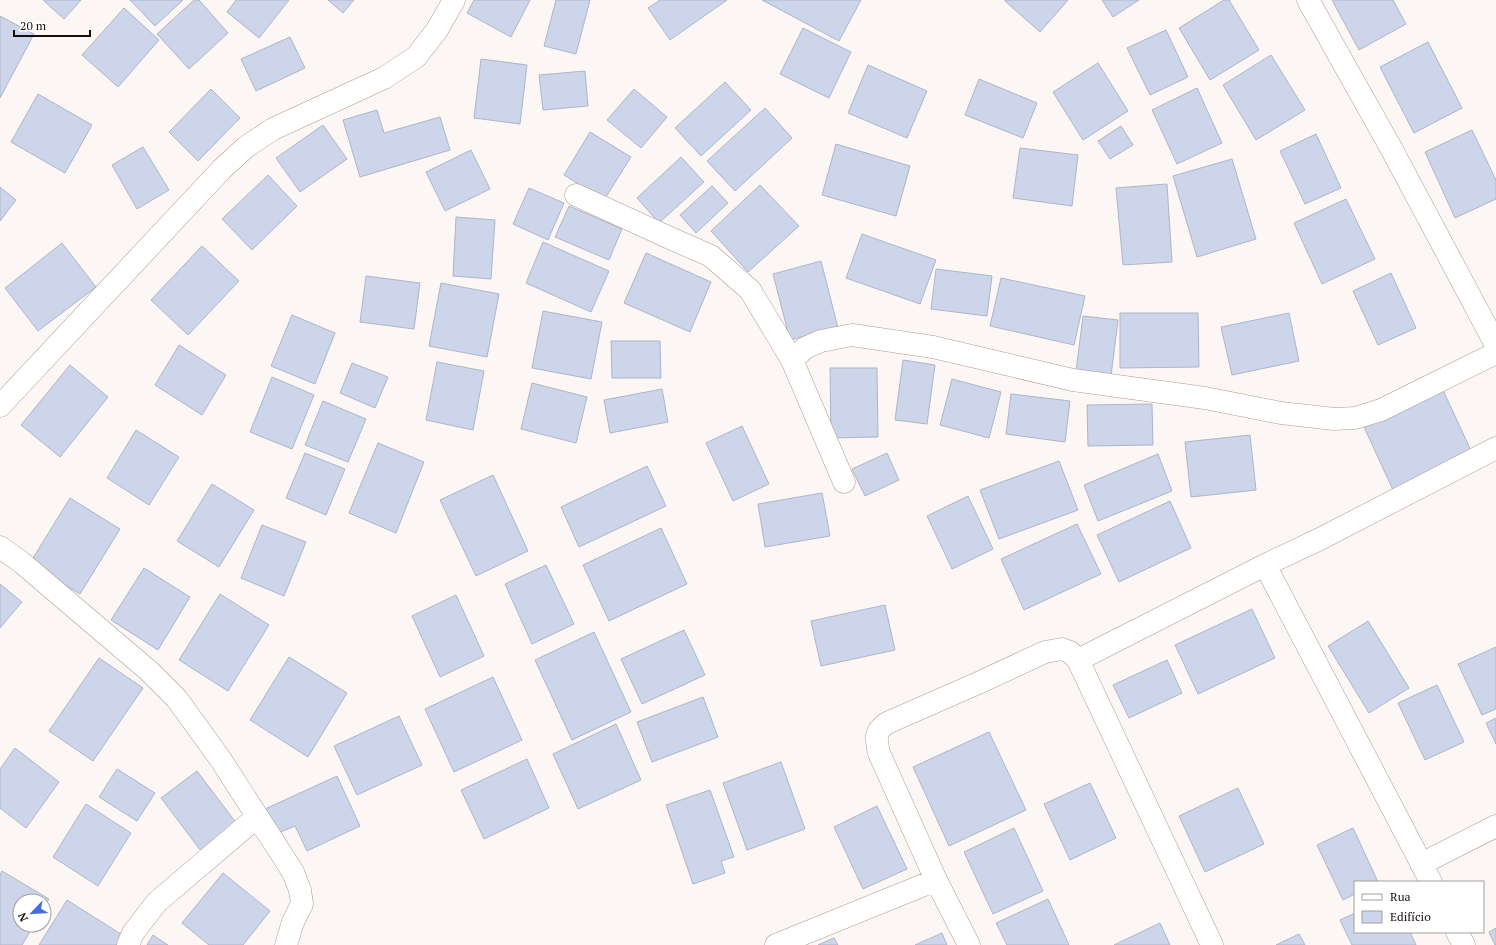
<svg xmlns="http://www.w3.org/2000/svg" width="1496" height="945" font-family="'PT Serif',serif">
	<rect width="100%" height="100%" fill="#fcf7f5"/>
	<!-- building -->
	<path fill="#ccd5e9" stroke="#acb5c9" d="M 43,0 L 81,0 L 64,19 Z
		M 130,0 L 183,0 L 155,26 Z
		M 194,0 L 199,0 L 228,33 L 189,69 L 157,34 Z
		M 236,0 L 289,0 L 259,38 L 227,12 Z
		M 328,0 L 354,0 L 343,13 Z
		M 474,0 L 530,0 L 511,37 L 467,13 Z
		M 556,0 L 590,0 L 576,54 L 544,46 Z
		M 660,0 L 727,0 L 670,40 L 648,8 Z
		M 762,0 L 861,0 L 839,41 Z
		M 1005,0 L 1068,0 L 1040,32 L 1005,1 Z
		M 1102,0 L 1139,0 L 1113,17 Z
		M 1224,0 L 1229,0 L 1259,50 L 1210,80 L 1179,28 Z
		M 1332,0 L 1393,0 L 1406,24 L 1359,50 Z
		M 124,8 L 159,40 L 118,87 L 82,55 Z
		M 0,16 L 34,34 L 0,98 Z
		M 803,28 L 851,52 L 829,98 L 780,74 Z
		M 1166,30 L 1188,77 L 1150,95 L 1127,48 Z
		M 290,37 L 305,68 L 256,91 L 241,59 Z
		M 1428,42 L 1462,108 L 1414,133 L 1380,67 Z
		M 1271,55 L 1305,110 L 1256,140 L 1223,85 Z
		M 481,59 L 527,65 L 520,124 L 474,118 Z
		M 1098,63 L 1128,111 L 1083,140 L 1053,92 Z
		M 868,65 L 927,91 L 907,138 L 848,113 Z
		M 585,71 L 588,106 L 543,110 L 539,75 Z
		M 979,79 L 1037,103 L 1023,138 L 965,115 Z
		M 725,82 L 751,110 L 701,156 L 675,128 Z
		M 1197,88 L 1222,143 L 1177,164 L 1152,110 Z
		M 211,89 L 240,118 L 198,161 L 169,132 Z
		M 634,89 L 667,117 L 641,148 L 607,120 Z
		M 38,94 L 92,125 L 65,173 L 11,142 Z
		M 765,108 L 792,138 L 735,191 L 707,161 Z
		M 377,110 L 384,133 L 440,117 L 450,150 L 360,177 L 343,120 Z
		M 323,125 L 347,159 L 300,192 L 276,158 Z
		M 1121,126 L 1133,145 L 1110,159 L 1098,141 Z
		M 1472,130 L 1496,180 L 1496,199 L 1455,218 L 1425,152 Z
		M 590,132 L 631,157 L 604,200 L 564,175 Z
		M 1316,134 L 1341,188 L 1305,204 L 1280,151 Z
		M 836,144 L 910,166 L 896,216 L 822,195 Z
		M 143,147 L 169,190 L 137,209 L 112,165 Z
		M 1020,148 L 1078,155 L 1072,206 L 1013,198 Z
		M 471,150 L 490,189 L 445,211 L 426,172 Z
		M 681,157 L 704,182 L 659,223 L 637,198 Z
		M 1232,159 L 1256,239 L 1197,257 L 1173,176 Z
		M 268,175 L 297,206 L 252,250 L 222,219 Z
		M 1167,184 L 1172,262 L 1123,265 L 1116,188 Z
		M 760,185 L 799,226 L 748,272 L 711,231 Z
		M 712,186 L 728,203 L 696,233 L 680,215 Z
		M 0,187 L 16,200 L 0,221 Z
		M 529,188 L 564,203 L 548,240 L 513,224 Z
		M 1346,199 L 1375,259 L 1322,284 L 1294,223 Z
		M 569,206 L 622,229 L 609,260 L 555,237 Z
		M 456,217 L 495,220 L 491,279 L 453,276 Z
		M 862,234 L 936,260 L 920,304 L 846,278 Z
		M 543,242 L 609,271 L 591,312 L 526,283 Z
		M 62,243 L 96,287 L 38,331 L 5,288 Z
		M 202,246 L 239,281 L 188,335 L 151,300 Z
		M 646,253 L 711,282 L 690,332 L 624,303 Z
		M 821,261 L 838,328 L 790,340 L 773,274 Z
		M 936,269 L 992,276 L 987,316 L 931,309 Z
		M 1391,273 L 1416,328 L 1378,345 L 1353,291 Z
		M 366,276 L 420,283 L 414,329 L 360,322 Z
		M 1001,278 L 1085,296 L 1074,345 L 990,326 Z
		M 441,283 L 499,294 L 487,357 L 429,346 Z
		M 543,311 L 602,322 L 591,379 L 532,368 Z
		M 1120,313 L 1198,313 L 1199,367 L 1120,368 Z
		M 1289,313 L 1299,361 L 1232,375 L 1221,327 Z
		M 292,315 L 335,333 L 315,384 L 271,366 Z
		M 1083,316 L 1118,320 L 1111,376 L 1076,371 Z
		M 611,341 L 660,341 L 661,378 L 612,378 Z
		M 179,345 L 226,375 L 202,415 L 155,385 Z
		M 903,360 L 935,365 L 927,424 L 895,420 Z
		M 437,362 L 484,371 L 473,430 L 426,420 Z
		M 352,363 L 388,377 L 375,408 L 340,393 Z
		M 70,365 L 108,397 L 60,457 L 21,425 Z
		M 830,368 L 877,368 L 878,437 L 831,438 Z
		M 272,377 L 314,395 L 292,449 L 250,432 Z
		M 952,379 L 1001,392 L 989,438 L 940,425 Z
		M 532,383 L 587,397 L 576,443 L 521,429 Z
		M 662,389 L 668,422 L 610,433 L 604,400 Z
		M 1443,390 L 1472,453 L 1393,490 L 1364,427 Z
		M 1011,394 L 1070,401 L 1065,442 L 1006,434 Z
		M 323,401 L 366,419 L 348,462 L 305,445 Z
		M 1152,404 L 1153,445 L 1088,446 L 1087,405 Z
		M 742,426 L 769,484 L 733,501 L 706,443 Z
		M 136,430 L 179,457 L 149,505 L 107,478 Z
		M 1250,435 L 1256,490 L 1191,497 L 1185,442 Z
		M 378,443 L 424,462 L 396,533 L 349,513 Z
		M 305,453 L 345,469 L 326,515 L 286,498 Z
		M 887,453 L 899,480 L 865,496 L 852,469 Z
		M 1158,454 L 1172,491 L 1098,521 L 1084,485 Z
		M 1059,461 L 1078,510 L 999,539 L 980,490 Z
		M 647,466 L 666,506 L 579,547 L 561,507 Z
		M 493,475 L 528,551 L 476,576 L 440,500 Z
		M 212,484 L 254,510 L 219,567 L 177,541 Z
		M 822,493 L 830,536 L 765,547 L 758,504 Z
		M 968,496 L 993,549 L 952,569 L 927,516 Z
		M 70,498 L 120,529 L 80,594 L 30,563 Z
		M 1170,501 L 1191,548 L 1119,582 L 1097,535 Z
		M 1077,524 L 1101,574 L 1024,610 L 1001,559 Z
		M 262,525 L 306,542 L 284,596 L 241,578 Z
		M 661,528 L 687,584 L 609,621 L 583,565 Z
		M 546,565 L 574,624 L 532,644 L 505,584 Z
		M 144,568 L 190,597 L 158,650 L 111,620 Z
		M 0,584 L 22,602 L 0,628 Z
		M 220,594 L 269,625 L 228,691 L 179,660 Z
		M 456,595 L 484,656 L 440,677 L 412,616 Z
		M 885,605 L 895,650 L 821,666 L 811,621 Z
		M 1252,609 L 1275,658 L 1198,694 L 1175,645 Z
		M 1368,621 L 1409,688 L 1369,713 L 1328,646 Z
		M 684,630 L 705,675 L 642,704 L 621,659 Z
		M 594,632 L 631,712 L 572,740 L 535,660 Z
		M 1496,647 L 1496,709 L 1482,715 L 1458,664 Z
		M 289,657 L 347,693 L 308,757 L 250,720 Z
		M 99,658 L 143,688 L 93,761 L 49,731 Z
		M 1167,660 L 1182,693 L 1129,718 L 1113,685 Z
		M 493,677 L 522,740 L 454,772 L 425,709 Z
		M 1437,685 L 1464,742 L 1425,760 L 1398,703 Z
		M 703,697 L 718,737 L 652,762 L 637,722 Z
		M 399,716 L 422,765 L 357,795 L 334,746 Z
		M 1496,718 L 1496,744 L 1486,723 Z
		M 616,724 L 641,780 L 578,809 L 553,754 Z
		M 989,732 L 1026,810 L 949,846 L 913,767 Z
		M 15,748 L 59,782 L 26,828 L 0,808 L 0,769 Z
		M 527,759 L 549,808 L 484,839 L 461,790 Z
		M 781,762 L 805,829 L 747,850 L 723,783 Z
		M 117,769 L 155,793 L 137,821 L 99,797 Z
		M 197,771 L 237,824 L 201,851 L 161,798 Z
		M 337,776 L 360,826 L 307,851 L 295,826 L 276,834 L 265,809 Z
		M 1090,783 L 1116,838 L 1070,860 L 1044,804 Z
		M 1238,788 L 1264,844 L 1205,872 L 1179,816 Z
		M 710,790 L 734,857 L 721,861 L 725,873 L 693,884 L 666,805 Z
		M 86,804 L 131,833 L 98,886 L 53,857 Z
		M 877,806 L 907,869 L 863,889 L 834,827 Z
		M 1014,828 L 1043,891 L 993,914 L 964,852 Z
		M 1353,828 L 1378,882 L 1355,882 L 1355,894 L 1343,900 L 1317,845 Z
		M 2,871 L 49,899 L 44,907 L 44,901 L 20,901 L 20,925 L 34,925 L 22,945 L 0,945 L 0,875 Z
		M 223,873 L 270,911 L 243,945 L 209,945 L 182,923 Z
		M 1048,899 L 1069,945 L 1007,945 L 996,923 Z
		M 67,900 L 124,936 L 119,945 L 39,945 Z
		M 1355,913 L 1355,932 L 1410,932 L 1416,945 L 1352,945 L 1340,920 Z
		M 1160,923 L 1170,945 L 1114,945 Z
		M 1496,928 L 1496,945 L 1495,945 L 1489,932 Z
		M 942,933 L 947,945 L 915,945 Z
		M 1299,934 L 1305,945 L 1276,945 Z
		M 153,935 L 168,945 L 147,945 Z
		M 834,938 L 838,945 L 818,945 Z"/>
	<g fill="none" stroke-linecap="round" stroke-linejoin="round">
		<!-- minor casing -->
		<g stroke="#af9a8f" stroke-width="23">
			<path id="minor" d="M 1308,0 L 1391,148 L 1496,345
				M 576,195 L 670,238 L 711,256 L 750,290 L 792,360 L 844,482
				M 792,360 L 805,348 L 821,341 L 852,335 L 933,347 L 1073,380 L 1205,398 L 1281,413 L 1334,419 L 1355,418 L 1381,410 L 1496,353
				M 0,406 L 222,169 L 246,147 L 273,129 L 384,78 L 416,57 L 437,30 L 454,0
				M 0,547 L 21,562 L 149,671 L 177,699 L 221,760 L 293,872 L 300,890 L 302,904 L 293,922 L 286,945
				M 1265,565 L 1431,882
				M 1078,660 L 1212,945
				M 1421,864 L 1496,826
				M 1457,932 L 1464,945
				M 128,945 L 133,933 L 157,902 L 257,817
				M 776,945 L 936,880
				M 969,945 L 936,880 L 879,753 C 876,738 874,732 887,723 L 976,684 L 1045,652 L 1062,649 L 1070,652 L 1078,660 L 1265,565 L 1320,539 L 1496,448"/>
		</g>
		<!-- minor -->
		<use href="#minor" stroke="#fff" stroke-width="22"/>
	</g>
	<!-- legend -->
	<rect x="1354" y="881" width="130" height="52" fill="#ffffff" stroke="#a29f9d"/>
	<rect x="1362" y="894" width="20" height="6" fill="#ffffff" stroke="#a29f9d"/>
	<text x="1390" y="901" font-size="12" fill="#160e0b">Rua</text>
	<rect x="1362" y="911" width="20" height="12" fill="#ccd5e9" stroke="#a29f9d"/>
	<text x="1390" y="921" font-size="12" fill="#160e0b">Edifício</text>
	<!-- north arrow -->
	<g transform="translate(32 913) rotate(245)"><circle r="19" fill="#ffffff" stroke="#a29f9d"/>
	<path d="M0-3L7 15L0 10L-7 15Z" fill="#446ee0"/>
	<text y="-6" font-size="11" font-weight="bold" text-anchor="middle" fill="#160e0b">N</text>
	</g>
	<!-- scale -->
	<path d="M14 30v6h76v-6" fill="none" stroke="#160e0b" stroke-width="2"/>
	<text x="20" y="30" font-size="12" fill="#160e0b" stroke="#ffffff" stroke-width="3" paint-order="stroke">20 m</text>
</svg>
